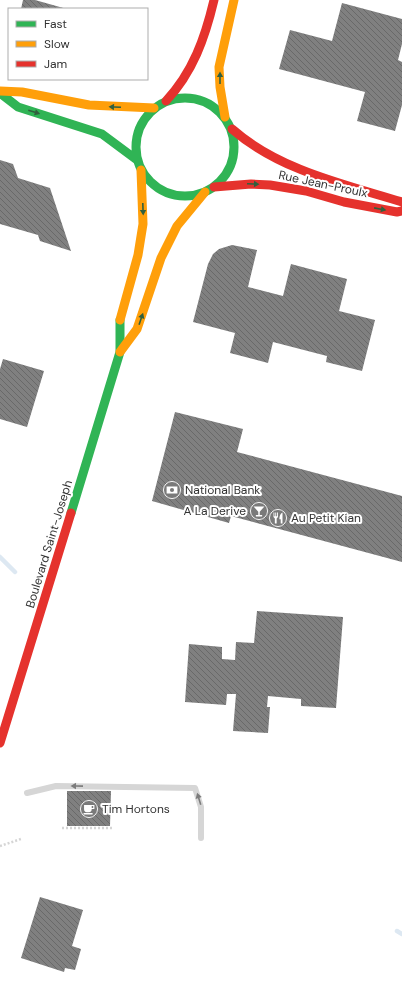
<svg xmlns="http://www.w3.org/2000/svg" width="402" height="998" font-family="'DM Sans',sans-serif">
	<defs>
		<pattern id="building-back-hatch" width="6" height="6" patternUnits="userSpaceOnUse"><rect width="6" height="6" fill="#808080"/><path d="M-1 5l2 2M0 0l6 6M5-1l2 2" fill="none" stroke="#696969"/></pattern>
	</defs>
	<rect width="100%" height="100%" fill="#fff"/>
	<g fill="none" stroke-linecap="round" stroke-linejoin="round">
		<!-- stream -->
		<path stroke="#dde8f2" stroke-width="4.5" d="M 0,557 L 15,572
			M 397,931 L 402,934"/>
	</g>
	<!-- building -->
	<path fill="url(#building-back-hatch)" d="M 23,0 L 35,0 L 67,9 L 21,9 Z
		M 342,3 L 402,19 L 402,44 L 398,60 L 402,62 L 402,105 L 395,131 L 357,121 L 365,92 L 279,69 L 290,30 L 332,41 Z
		M 0,160 L 13,164 L 18,178 L 50,188 L 71,251 L 40,241 L 38,235 L 0,224 Z
		M 232,245 L 257,250 L 248,287 L 283,296 L 291,264 L 347,279 L 339,311 L 375,320 L 362,371 L 326,362 L 327,356 L 273,342 L 268,363 L 230,353 L 235,333 L 193,322 L 208,264 L 213,254 L 219,249 Z
		M 3,359 L 44,371 L 27,427 L 0,419 L 0,369 Z
		M 175,412 L 243,429 L 237,452 L 402,496 L 402,562 L 231,516 L 229,523 L 152,501 Z
		M 257,611 L 343,617 L 336,708 L 301,706 L 301,699 L 268,696 L 267,707 L 270,707 L 268,733 L 233,731 L 236,694 L 227,694 L 226,705 L 185,702 L 189,644 L 222,647 L 222,659 L 235,660 L 236,642 L 254,643 Z
		M 67,791 L 111,791 L 110,826 L 67,826 Z
		M 40,897 L 83,910 L 72,946 L 81,949 L 75,970 L 65,968 L 64,972 L 21,958 Z"/>
	<g fill="none" stroke-linecap="round" stroke-linejoin="round">
		<!-- path -->
		<path stroke="#d5d5d5" stroke-width="2.5" stroke-dasharray="2 2" stroke-linecap="butt" d="M 62,828 L 112,828
			M 0,846 L 21,839"/>
		<!-- lane -->
		<path stroke="#d6d6d6" stroke-width="6" d="M 27,793 L 56,786 L 195,788 L 201,807 L 201,838"/>
		<!-- fast -->
		<path stroke="#30b455" stroke-width="9" d="M 0,93 L 18,107 L 102,134 L 137,160
			M136 147a49 49 0 1 1 98 0a49 49 0 1 1-98 0Z
			M 71,513 L 120,352 L 120,320"/>
		<!-- slow -->
		<path stroke="#ff9f0a" stroke-width="9" d="M 0,91 L 22,92 L 89,105 L 154,108
			M 225,117 L 220,87 L 219,67 L 234,0
			M 120,320 L 138,255 L 143,224 L 141,170
			M 120,352 L 137,329 L 161,258 L 177,226 L 205,192"/>
		<!-- jam -->
		<path stroke="#e5322d" stroke-width="9" d="M 166,101 C 193,72 205,38 214,0
			M 232,129 C 279,170 343,184 402,202
			M 214,187 L 251,184 L 270,185 L 306,191 L 344,202 L 397,212 L 402,211
			M 0,743 L 71,513"/>
	</g>
	<!-- one-way arrows -->
	<defs><path id="oneway-solid" d="M-6-.8H1V-3.2L6.5 0L1 3.2V.8H-6Z"/></defs>
	<g fill="#31603e">
		<use href="#oneway-solid" transform="translate(220 78) rotate(-90)"/>
		<use href="#oneway-solid" transform="translate(115 107) rotate(-177)"/>
		<use href="#oneway-solid" transform="translate(34 112) rotate(17)"/>
		<use href="#oneway-solid" transform="translate(253 184) rotate(2)"/>
		<use href="#oneway-solid" transform="translate(143 209) rotate(88)"/>
		<use href="#oneway-solid" transform="translate(380 209) rotate(11)"/>
		<use href="#oneway-solid" transform="translate(141 319) rotate(-71)"/>
	</g>
	<g fill="#7c7c7c">
		<use href="#oneway-solid" transform="translate(77 786) rotate(-179)"/>
		<use href="#oneway-solid" transform="translate(199 799) rotate(-107)"/>
	</g>
	<!-- icons -->
	<defs>
		<g id="bank-disc" transform="scale(0.9)"><circle r="9.5" fill="#7a7a7a" stroke="#fff"/><path d="M-6-4H6V4H-6ZM0-2.3a2.3 2.3 0 1 0 0 4.6a2.3 2.3 0 1 0 0-4.6Z" fill="#fff"/></g>
		<g id="bar-disc" transform="scale(0.9)"><circle r="9.5" fill="#7a7a7a" stroke="#fff"/><path d="M-6-5H6L.8 .8V4.5H3.5V6h-7V4.5H-.8V.8Z" fill="#fff"/></g>
		<g id="restaurant-disc" transform="scale(0.9)"><circle r="9.5" fill="#7a7a7a" stroke="#fff"/><path d="M-5-6h1v4h1v-4h1v4h1v-4h1v5L-1.5 .5V6h-2V.5L-5-1ZM5-6V6H3V1.5H1.5Q1.5-4 5-6Z" fill="#fff"/></g>
		<g id="cafe-disc" transform="scale(0.9)"><circle r="9.5" fill="#7a7a7a" stroke="#fff"/><path d="M-5.5-4.5H6V0H3Q3 3.5 0 3.5H-2.5Q-5.5 3.5-5.5 0ZM3-3.2v2h1.7v-2ZM-6 4.5H4V6H-6Z" fill="#fff"/></g>
	</defs>
	<g fill-rule="evenodd">
		<use href="#bank-disc" x="172" y="490"/>
		<use href="#bar-disc" x="259" y="511"/>
		<use href="#restaurant-disc" x="278" y="518"/>
		<use href="#cafe-disc" x="89" y="809"/>
	</g>
	<g text-anchor="middle" dominant-baseline="central" stroke-width="4" stroke-linejoin="round" paint-order="stroke">
		<!-- street labels -->
		<g font-size="12" fill="#323232" stroke="#fff">
			<text transform="translate(323 184) rotate(12)">Rue Jean-Proulx</text>
			<text transform="translate(49 544) rotate(-73)">Boulevard Saint-Joseph</text>
		</g>
		<!-- poi labels -->
		<g font-size="12" fill="#323232" stroke="#fff" text-anchor="start">
			<text x="185" y="490">National Bank</text>
			<text x="246" y="511" text-anchor="end">A La Derive</text>
			<text x="291" y="518">Au Petit Kian</text>
			<text x="102" y="809">Tim Hortons</text>
		</g>
	</g>
	<!-- legend -->
	<rect x="8" y="8" width="140" height="72" fill="#ffffff" stroke="#adadad"/>
	<rect x="16" y="21" width="20" height="6" fill="#30b455" stroke="#adadad"/>
	<text x="44" y="28" font-size="12" fill="#323232">Fast</text>
	<rect x="16" y="41" width="20" height="6" fill="#ff9f0a" stroke="#adadad"/>
	<text x="44" y="48" font-size="12" fill="#323232">Slow</text>
	<rect x="16" y="61" width="20" height="6" fill="#e5322d" stroke="#adadad"/>
	<text x="44" y="68" font-size="12" fill="#323232">Jam</text>
</svg>
